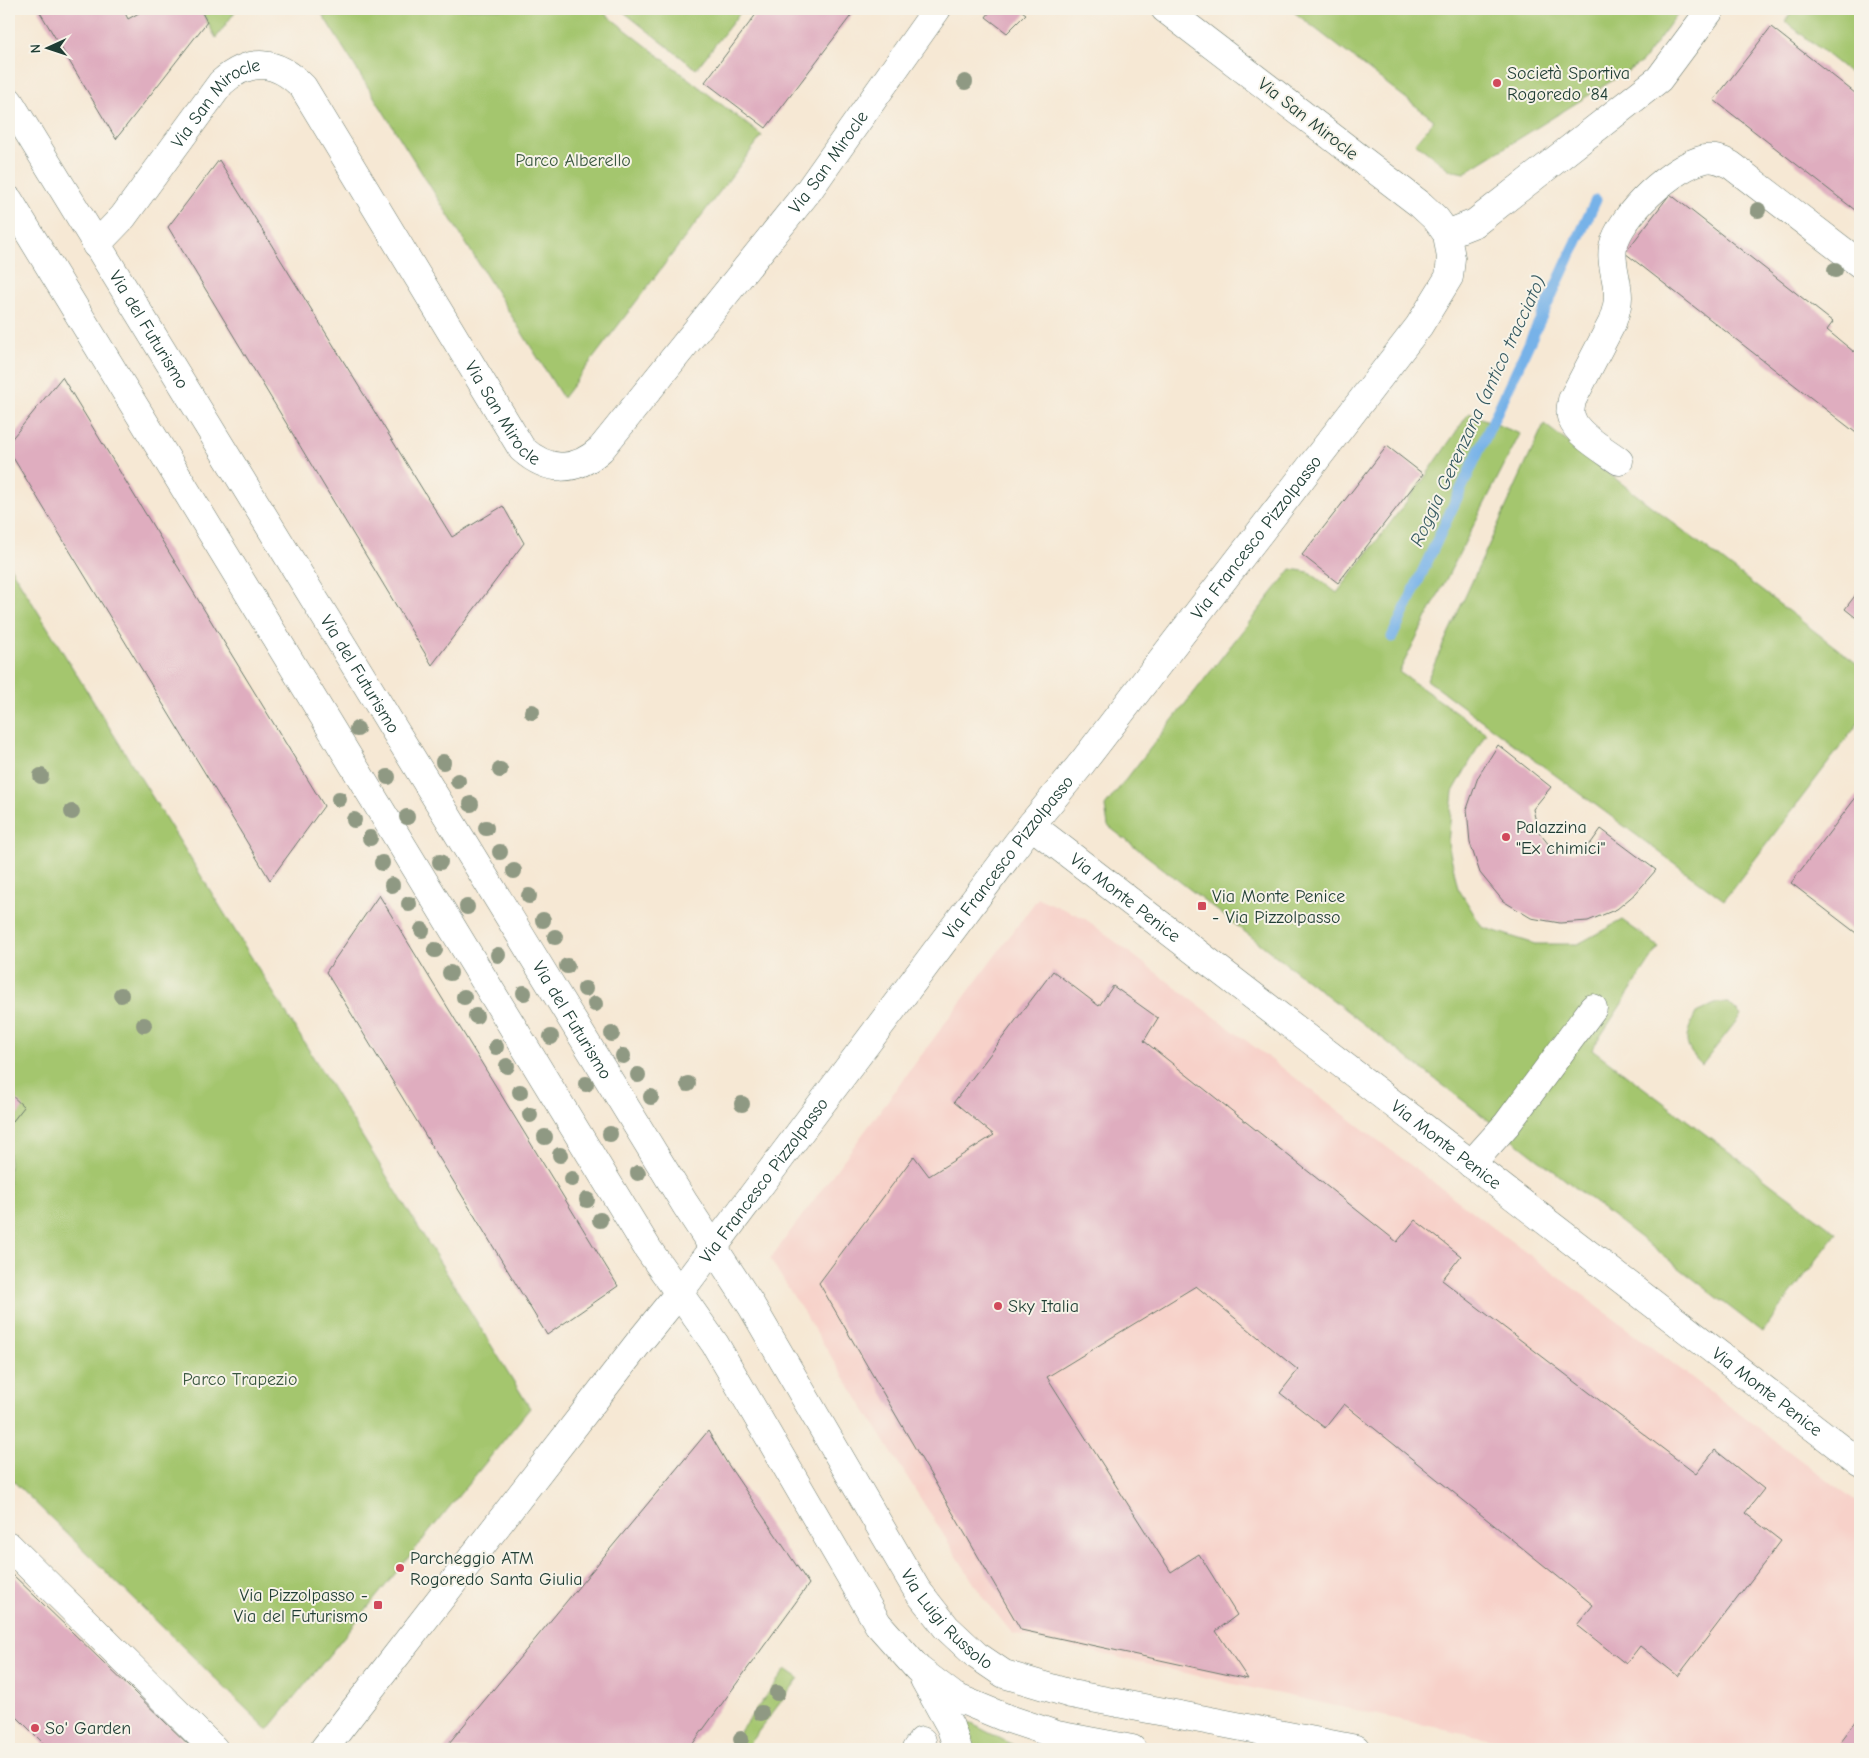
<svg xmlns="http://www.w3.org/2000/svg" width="1869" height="1758" font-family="'Comic Neue',sans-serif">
	<rect width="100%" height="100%" fill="#f7f3e8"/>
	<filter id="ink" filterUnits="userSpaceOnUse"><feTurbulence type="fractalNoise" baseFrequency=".02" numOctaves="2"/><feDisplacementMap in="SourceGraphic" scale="10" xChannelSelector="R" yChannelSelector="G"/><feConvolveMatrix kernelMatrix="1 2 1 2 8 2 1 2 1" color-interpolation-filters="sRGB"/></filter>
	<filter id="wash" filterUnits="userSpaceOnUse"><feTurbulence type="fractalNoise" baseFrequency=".0096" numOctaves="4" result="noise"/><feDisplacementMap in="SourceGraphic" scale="20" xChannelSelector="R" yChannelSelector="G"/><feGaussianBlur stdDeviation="1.12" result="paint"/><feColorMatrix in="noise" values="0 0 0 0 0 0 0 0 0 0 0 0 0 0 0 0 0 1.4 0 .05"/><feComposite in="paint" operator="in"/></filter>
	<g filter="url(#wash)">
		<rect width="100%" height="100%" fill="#f6e8d4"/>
		<!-- built -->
		<path fill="#f7d1c9" d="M 1038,898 L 1084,918 L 1860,1505 L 1860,1749 L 1538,1749 L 1242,1686 L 1012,1633 L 982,1596 L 770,1259 Z"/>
		<!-- green -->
		<path fill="#a4c66e" stroke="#628251" d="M 200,9 L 237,9 L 216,38 Z
			M 319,9 L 599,9 L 762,136 L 563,398 Z
			M 620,9 L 743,9 L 696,69 Z
			M 1290,9 L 1681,9 L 1642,62 L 1464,173 L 1450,170 L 1415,143 L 1434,120 Z
			M 1795,9 L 1860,9 L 1860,81 L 1785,21 Z
			M 1469,413 L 1520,434 L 1399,672 L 1486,733 L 1453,792 L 1448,843 L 1458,888 L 1482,927 L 1535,944 L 1578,944 L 1622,920 L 1659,947 L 1592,1049 L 1837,1233 L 1762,1332 L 1108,826 L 1105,806 L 1291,569 L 1309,572 L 1337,593 L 1423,480 Z
			M 1544,424 L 1860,666 L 1860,721 L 1724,900 L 1427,680 Z
			M 9,565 L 530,1408 L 268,1730 L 9,1477 Z
			M 1717,1003 L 1729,1003 L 1741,1015 L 1702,1065 C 1682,1045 1684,1038 1696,1013 Z
			M 786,1669 L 799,1678 L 745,1749 L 727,1749 Z
			M 962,1719 L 1019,1748 L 971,1749 Z"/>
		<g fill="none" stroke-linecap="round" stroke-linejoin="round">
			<!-- stream -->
			<path stroke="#77b2e8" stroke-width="11" d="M 1392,637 L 1596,200"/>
		</g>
		<g id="blocks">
			<!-- building -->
			<path fill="#dfadbf" d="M 38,9 L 123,9 L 128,19 L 146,9 L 200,9 L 207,22 L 116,139 Z
				M 760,9 L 856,9 L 766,128 L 705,82 Z
				M 992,9 L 1019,9 L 1026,14 L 1007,33 L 986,17 Z
				M 1771,27 L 1860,97 L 1860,214 L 1714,100 Z
				M 219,160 L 452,537 L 503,506 L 524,543 L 432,665 L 168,227 Z
				M 1670,194 L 1833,322 L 1827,330 L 1854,352 L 1860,344 L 1860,436 L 1625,253 Z
				M 62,377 L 324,806 L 270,880 L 9,451 L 9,442 Z
				M 1387,446 L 1423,474 L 1338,583 L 1302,555 Z
				M 1860,589 L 1860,621 L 1845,609 Z
				M 1498,745 L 1551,787 L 1533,809 L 1538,831 L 1553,850 L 1573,853 L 1591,843 L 1601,829 L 1656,870 L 1636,893 L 1617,909 L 1588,921 L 1560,923 L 1531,918 L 1503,901 L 1480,873 L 1470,843 L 1467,809 L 1478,777 Z
				M 1860,792 L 1860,936 L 1791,883 Z
				M 379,895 L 618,1286 L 547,1335 L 326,972 Z
				M 1053,971 L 1099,1006 L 1113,986 L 1158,1018 L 1144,1041 L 1397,1242 L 1415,1220 L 1461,1256 L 1442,1280 L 1696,1474 L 1715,1450 L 1764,1489 L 1745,1513 L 1781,1541 L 1678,1676 L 1640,1646 L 1626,1664 L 1577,1625 L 1593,1605 L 1344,1404 L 1325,1428 L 1280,1393 L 1298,1370 L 1196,1286 L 1047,1377 L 1171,1572 L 1199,1554 L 1237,1615 L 1216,1631 L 1248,1679 L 1021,1630 L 819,1283 L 914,1156 L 929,1176 L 994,1135 L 954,1102 Z
				M 9,1093 L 24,1107 L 9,1126 Z
				M 708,1431 L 727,1463 L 809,1584 L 689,1749 L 444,1749 Z
				M 9,1571 L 193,1749 L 49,1749 L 9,1709 Z
				M 1860,1716 L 1860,1749 L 1835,1749 Z"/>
		</g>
	</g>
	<g filter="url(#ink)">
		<use href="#blocks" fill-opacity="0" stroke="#6a796c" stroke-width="1"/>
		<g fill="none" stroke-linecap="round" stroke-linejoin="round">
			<!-- minor casing -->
			<g stroke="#6a796c" stroke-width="29">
				<g id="minor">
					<path id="s1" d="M 9,101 L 685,1204 L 751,1305 L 917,1590 L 946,1627 L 976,1655 L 1004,1674 L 1071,1694 L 1356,1749"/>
					<path d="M 9,200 L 648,1249 L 715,1344 L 878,1624 L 918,1669 L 955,1697 L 1006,1718 L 1057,1735 L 1132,1749"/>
					<path d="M 1447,234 L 1475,223 L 1659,79 L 1711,9"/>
					<path id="s2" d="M 96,245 L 123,217 L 221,83 C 250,57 277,60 303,87 L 522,449 C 548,472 575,473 601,449 L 809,190 L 937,9"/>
					<path d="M 1619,461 C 1606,451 1577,435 1572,419 C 1569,413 1571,406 1572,400 L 1612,323 C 1615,314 1618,306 1618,297 C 1618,280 1610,264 1613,247 C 1620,215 1673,166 1705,159 C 1715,157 1723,161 1731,165 L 1860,264"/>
					<path id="s3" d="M 1031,825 L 1860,1463"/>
					<path d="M 1471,1164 L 1507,1124 L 1593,1008"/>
					<path d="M 9,1546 L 214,1749"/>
					<path d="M 924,1679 L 950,1726 L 958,1749"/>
					<path id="s4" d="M 324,1749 L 640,1341 L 679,1293 L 1031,825 L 1082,763 L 1419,326 L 1449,277 L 1451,258 L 1447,234 L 1436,219 L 1421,205 L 1165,9"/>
					<path d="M 916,1749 L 922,1741"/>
				</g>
			</g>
			<!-- minor -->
			<use href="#minor" stroke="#fff" stroke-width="28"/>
		</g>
		<!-- trees -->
		<g fill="#8f9983">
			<circle cx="965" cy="82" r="8"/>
			<circle cx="1758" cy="210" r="8"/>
			<circle cx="1835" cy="270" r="8"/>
			<circle cx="532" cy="712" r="8"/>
			<circle cx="357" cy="729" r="8"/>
			<circle cx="443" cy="762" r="8"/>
			<circle cx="500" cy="770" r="8"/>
			<circle cx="41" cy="776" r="8"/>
			<circle cx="388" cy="777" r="8"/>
			<circle cx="458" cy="781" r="8"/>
			<circle cx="339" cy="799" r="8"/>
			<circle cx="471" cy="804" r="8"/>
			<circle cx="72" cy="812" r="8"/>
			<circle cx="407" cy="817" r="8"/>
			<circle cx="354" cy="820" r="8"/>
			<circle cx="486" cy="828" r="8"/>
			<circle cx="370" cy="838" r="8"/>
			<circle cx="500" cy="852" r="8"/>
			<circle cx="440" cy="862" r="8"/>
			<circle cx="382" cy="863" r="8"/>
			<circle cx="514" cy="871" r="8"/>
			<circle cx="392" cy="885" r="8"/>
			<circle cx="529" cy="896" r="8"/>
			<circle cx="409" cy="904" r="8"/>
			<circle cx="467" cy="907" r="8"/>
			<circle cx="543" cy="920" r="8"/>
			<circle cx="422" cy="930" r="8"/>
			<circle cx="555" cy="937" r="8"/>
			<circle cx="435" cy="950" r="8"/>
			<circle cx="498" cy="955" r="8"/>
			<circle cx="567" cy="966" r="8"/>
			<circle cx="450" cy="973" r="8"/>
			<circle cx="585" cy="989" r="8"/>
			<circle cx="524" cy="993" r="8"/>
			<circle cx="121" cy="995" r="8"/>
			<circle cx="464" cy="997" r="8"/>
			<circle cx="595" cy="1004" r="8"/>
			<circle cx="476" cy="1016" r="8"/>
			<circle cx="144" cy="1025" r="8"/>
			<circle cx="612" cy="1034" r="8"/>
			<circle cx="551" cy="1037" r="8"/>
			<circle cx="496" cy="1047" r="8"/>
			<circle cx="623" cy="1056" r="8"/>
			<circle cx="507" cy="1066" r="8"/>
			<circle cx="638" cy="1075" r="8"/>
			<circle cx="586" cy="1084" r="8"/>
			<circle cx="688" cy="1084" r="8"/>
			<circle cx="520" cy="1092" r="8"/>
			<circle cx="651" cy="1097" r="8"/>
			<circle cx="742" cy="1104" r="8"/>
			<circle cx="530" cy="1115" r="8"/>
			<circle cx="610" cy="1134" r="8"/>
			<circle cx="545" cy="1137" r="8"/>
			<circle cx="560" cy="1155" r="8"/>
			<circle cx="638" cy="1173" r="8"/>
			<circle cx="572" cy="1179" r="8"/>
			<circle cx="587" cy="1200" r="8"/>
			<circle cx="600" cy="1220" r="8"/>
			<circle cx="777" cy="1693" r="8"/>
			<circle cx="761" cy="1713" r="8"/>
			<circle cx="741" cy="1739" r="8"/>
		</g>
	</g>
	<!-- markers -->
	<g fill="#d1495b" stroke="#f7f3e8" stroke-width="2">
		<circle cx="1497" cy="83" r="5"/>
		<circle cx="1506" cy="837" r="5"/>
		<rect x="1197" y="901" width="10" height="10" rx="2.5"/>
		<circle cx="998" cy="1306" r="5"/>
		<circle cx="400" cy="1568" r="5"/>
		<rect x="373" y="1600" width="10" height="10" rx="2.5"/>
		<circle cx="35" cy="1728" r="5"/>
	</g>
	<g text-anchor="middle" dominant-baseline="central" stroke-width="4" stroke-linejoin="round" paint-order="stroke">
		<!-- poi labels -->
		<g font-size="18" fill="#1f3d34" stroke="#f7f3e8" text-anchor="start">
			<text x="1507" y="73">Società Sportiva<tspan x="1507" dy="21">Rogoredo '84</tspan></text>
			<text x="1516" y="827">Palazzina<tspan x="1516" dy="21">"Ex chimici"</tspan></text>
			<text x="1212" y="896">Via Monte Penice<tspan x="1212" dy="21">- Via Pizzolpasso</tspan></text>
			<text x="1008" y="1306">Sky Italia</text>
			<text x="410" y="1558">Parcheggio ATM<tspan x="410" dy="21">Rogoredo Santa Giulia</tspan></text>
			<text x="368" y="1595" text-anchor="end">Via Pizzolpasso -<tspan x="368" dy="21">Via del Futurismo</tspan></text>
			<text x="45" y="1728">So' Garden</text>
		</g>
		<!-- street labels -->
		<g font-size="18" fill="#1f3d34" stroke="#f7f3e8">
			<text stroke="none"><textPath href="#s2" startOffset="188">Via San Mirocle</textPath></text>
			<text transform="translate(1308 119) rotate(38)">Via San Mirocle</text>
			<text stroke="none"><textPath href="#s2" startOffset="1176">Via San Mirocle</textPath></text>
			<text stroke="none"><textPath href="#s1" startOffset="268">Via del Futurismo</textPath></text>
			<text stroke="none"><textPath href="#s2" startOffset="681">Via San Mirocle</textPath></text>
			<text stroke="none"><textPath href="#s4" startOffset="1529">Via Francesco Pizzolpasso</textPath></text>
			<text stroke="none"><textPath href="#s1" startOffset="672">Via del Futurismo</textPath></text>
			<text stroke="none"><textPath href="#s4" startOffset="1124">Via Francesco Pizzolpasso</textPath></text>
			<text stroke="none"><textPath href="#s3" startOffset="119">Via Monte Penice</textPath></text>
			<text stroke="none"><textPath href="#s1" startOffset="1078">Via del Futurismo</textPath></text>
			<text stroke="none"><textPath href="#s3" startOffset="524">Via Monte Penice</textPath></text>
			<text stroke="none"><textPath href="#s4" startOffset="719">Via Francesco Pizzolpasso</textPath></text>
			<text stroke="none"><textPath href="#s3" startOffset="929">Via Monte Penice</textPath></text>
			<text stroke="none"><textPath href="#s1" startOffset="1786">Via Luigi Russolo</textPath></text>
		</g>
		<!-- park labels -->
		<g font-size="18" fill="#3a5840" stroke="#f7f3e8">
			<text x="573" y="160">Parco Alberello</text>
			<text x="240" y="1379">Parco Trapezio</text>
		</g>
		<!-- water labels -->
		<g font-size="19" font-style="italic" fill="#355a61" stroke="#f7f3e8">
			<text transform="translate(1478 411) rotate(-65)">Roggia Gerenzana (antico tracciato)</text>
		</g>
	</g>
	<!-- margin -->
	<rect width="1869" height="1758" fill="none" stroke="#f7f3e8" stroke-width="30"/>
	<!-- north arrow -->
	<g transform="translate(48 48) rotate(267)" stroke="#f7f3e8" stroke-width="4" paint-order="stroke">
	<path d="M0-4L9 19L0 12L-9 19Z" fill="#1f3d34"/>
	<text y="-8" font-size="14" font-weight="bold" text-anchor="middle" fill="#1f3d34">N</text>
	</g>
</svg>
